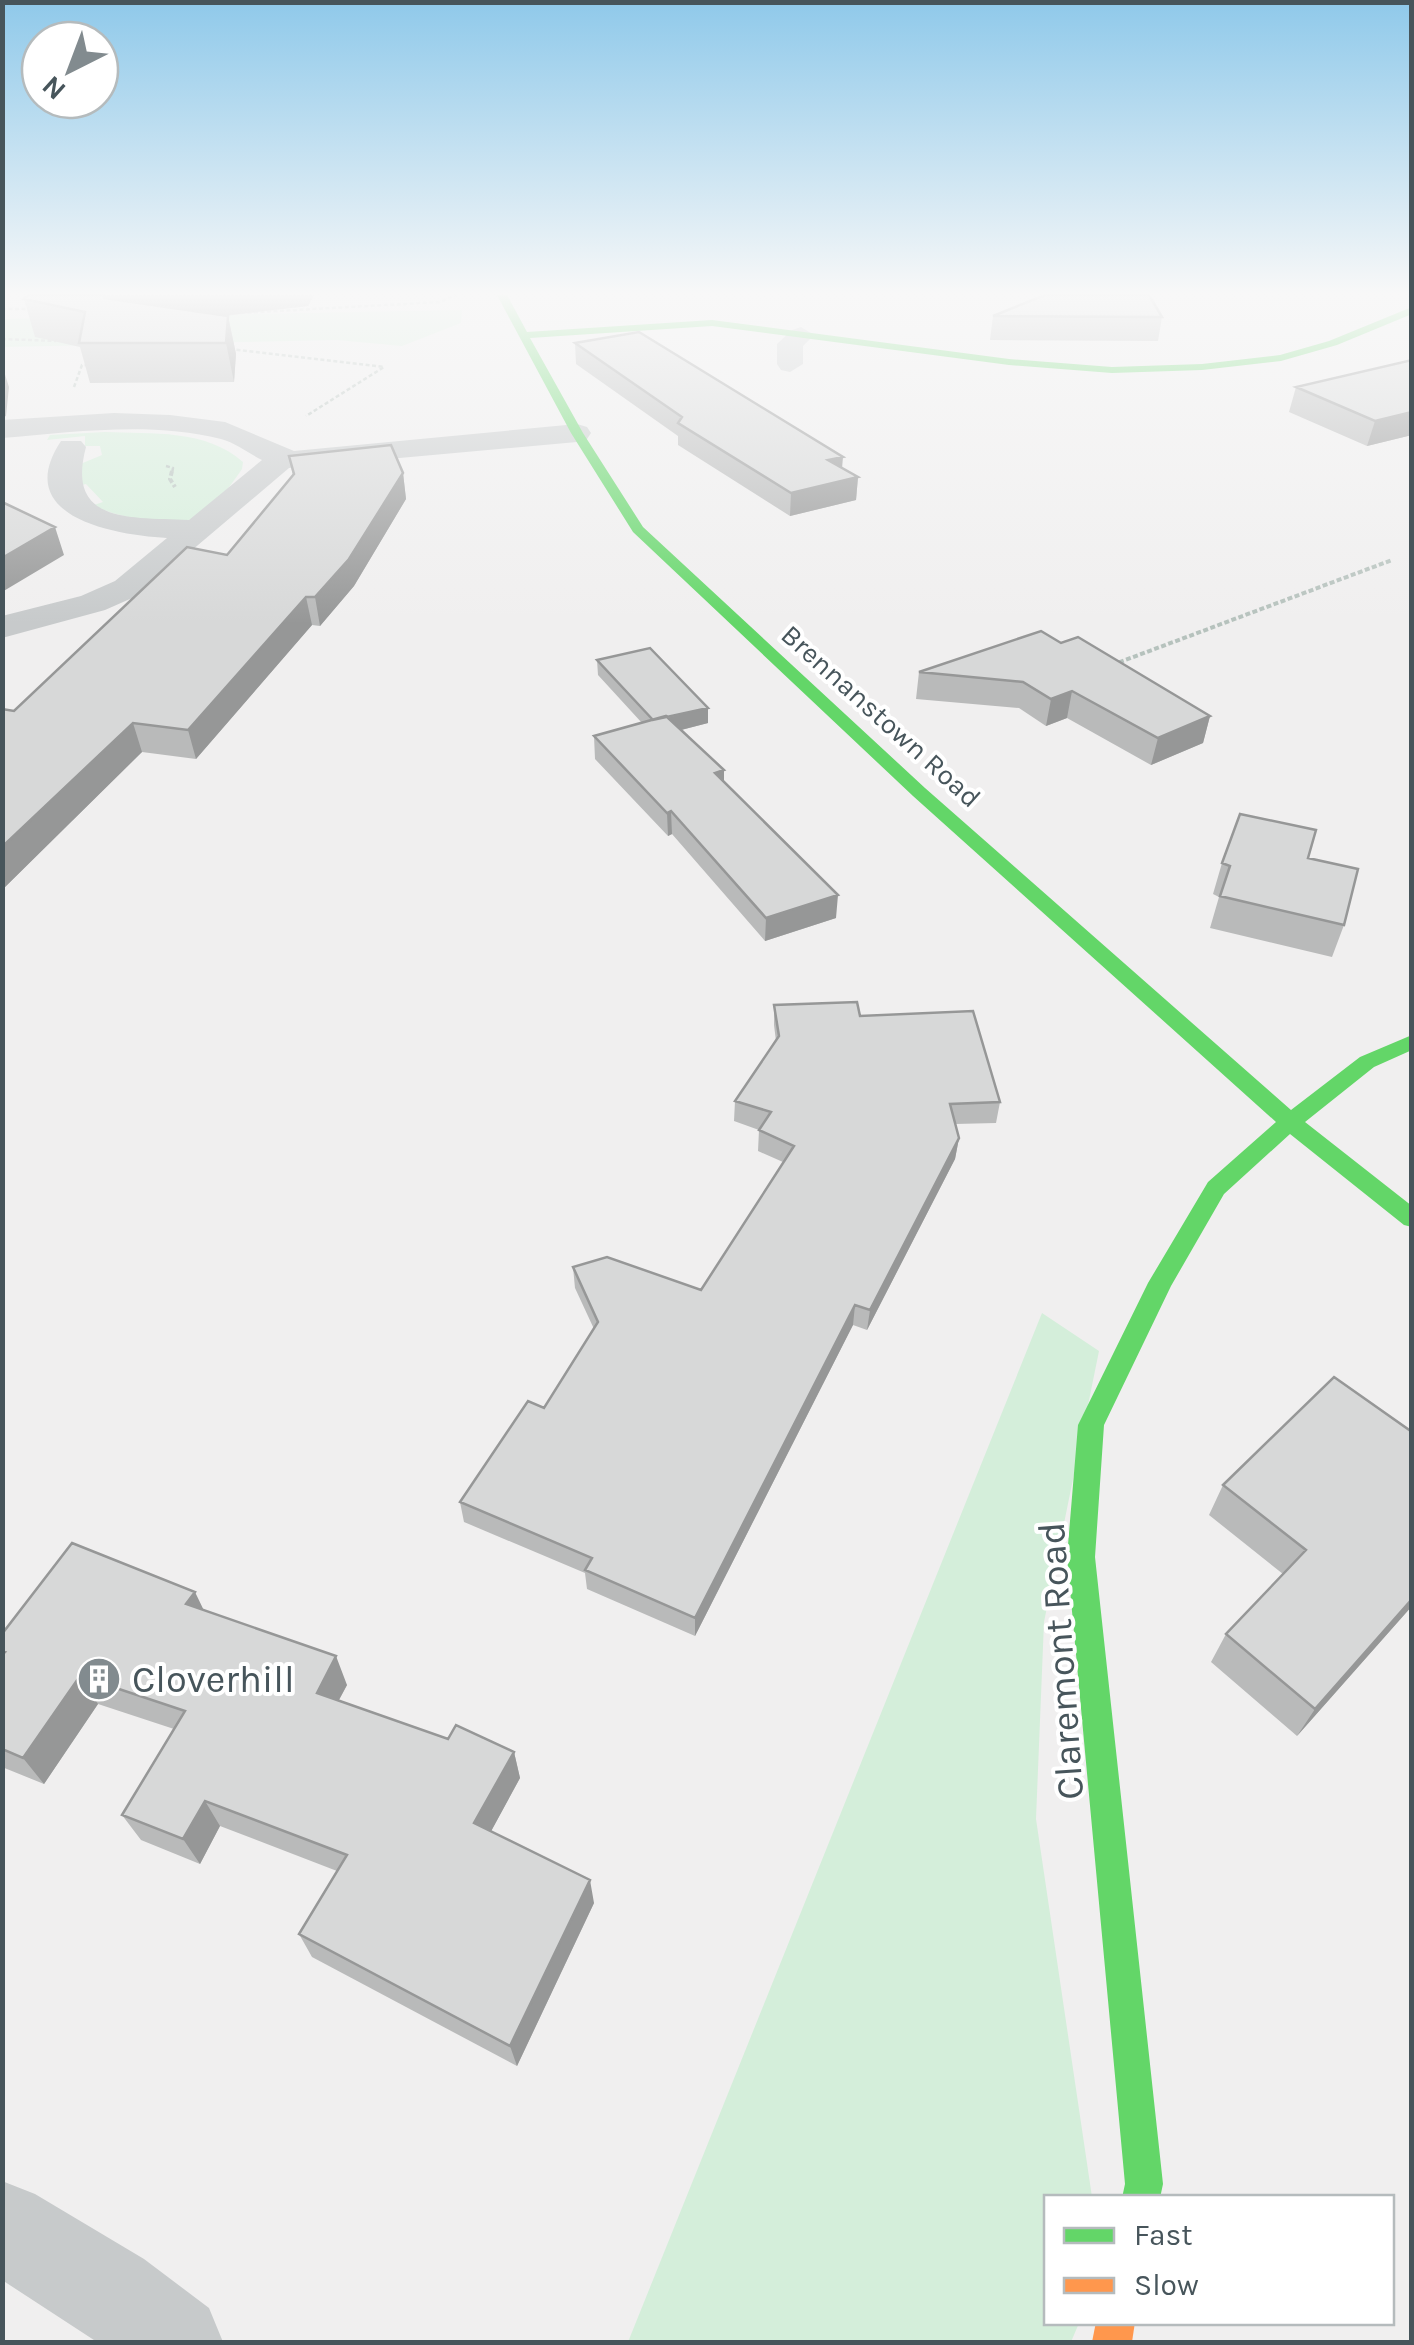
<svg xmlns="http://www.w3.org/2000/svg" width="1414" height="2345" font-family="Karla,sans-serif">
	<rect width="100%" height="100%" fill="#f0efef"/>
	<!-- green -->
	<path fill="#d4eeda" d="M 462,310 L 461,323 L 402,346 L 337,340 L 3,347 L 2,319 Z
		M 105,432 C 152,434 206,429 243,462 L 242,469 C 231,485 214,509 197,517 C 175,528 115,518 94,505 L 103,502 L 86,484 L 77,486 L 78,465 L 102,455 L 100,446 L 85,446 L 85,436 L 47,440 L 50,435 Z
		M 1042,1313 L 1099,1351 L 1044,1622 L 1036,1819 L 1092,2197 L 1046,2198 L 1046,2322 L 1079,2323 L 1071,2342 L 628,2342 Z"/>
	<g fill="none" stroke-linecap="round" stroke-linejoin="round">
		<!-- path-far1 -->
		<path stroke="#b6c2bd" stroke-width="2.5" stroke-dasharray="4 2.5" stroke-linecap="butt" d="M 2,309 L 34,309
			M 241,313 L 440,302 L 457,295
			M 2,339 L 56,341
			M 230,349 L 384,367 L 306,416
			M 74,387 L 82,365 L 92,365
			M 166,466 L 173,468 L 172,473"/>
		<!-- path -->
		<path stroke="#b6c2bd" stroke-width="4" stroke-dasharray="5 2.5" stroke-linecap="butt" d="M 172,471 L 170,479 L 175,487
			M 1112,665 L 1392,560"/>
		<!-- street -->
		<path fill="#c7cacb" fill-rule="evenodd" d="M 801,327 L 814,335 L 803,346 L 803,364 L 790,372 L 781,370 L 777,364 L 777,344 L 792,330 Z
			M 114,413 L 170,415 L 225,422 L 294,451 L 577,424 L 587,427 L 591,433 L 587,439 L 577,442 L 289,468 L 139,595 L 105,610 L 2,638 L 2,616 L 81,596 L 115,581 L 167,538 C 116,535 10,518 61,441 L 81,441 L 86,447 C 65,525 132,517 189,520 L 262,460 C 248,453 236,443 221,439 C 151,421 73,432 2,438 L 2,420 Z
			M 2,2181 L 35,2194 L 144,2259 L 209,2308 L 223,2342 L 97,2342 L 2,2280 Z"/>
		<!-- fast -->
		<path fill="#63d668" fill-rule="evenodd" d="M 497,295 L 507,295 L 527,332 L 712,320 L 1009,359 L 1112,367 L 1202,364 L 1280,355 L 1329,341 L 1412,307 L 1412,314 L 1337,345 L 1281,361 L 1202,370 L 1112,373 L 1009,365 L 712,326 L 530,338 L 583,433 L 643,527 L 925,788 L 1291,1110 L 1360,1057 L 1412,1035 L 1412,1050 L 1374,1067 L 1305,1122 L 1412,1206 L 1412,1227 L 1404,1225 L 1290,1134 L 1224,1194 L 1171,1286 L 1104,1425 L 1095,1557 L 1163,2184 L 1160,2198 L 1122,2198 L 1125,2184 L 1067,1557 L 1078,1425 L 1148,1283 L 1208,1182 L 1276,1122 L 913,796 L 633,532 L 571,433 Z"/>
		<!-- slow -->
		<path fill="#ff974d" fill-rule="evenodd" d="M 1096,2322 L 1135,2322 L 1132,2342 L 1092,2342 Z"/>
	</g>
	<!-- wall -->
	<path fill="#b9baba" d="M 28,295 L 314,295 L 308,306 L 226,316 L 228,316 L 236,354 L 234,382 L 90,383 L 80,347 L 35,337 L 24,299 Z
		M 993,316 L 1162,317 L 1158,341 L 990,340 Z
		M 575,343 L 858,477 L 856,500 L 790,516 L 678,445 L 678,436 L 576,364 Z
		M 1412,360 L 1412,435 L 1367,446 L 1289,412 L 1296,387 Z
		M 289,456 L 403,473 L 406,499 L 354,586 L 320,626 L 312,625 L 196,759 L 142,752 L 2,890 L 2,709 L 14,711 L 227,555 L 293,476 Z
		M 1061,643 L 1210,716 L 1203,743 L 1151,765 L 1067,718 L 1046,726 L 1019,708 L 916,699 L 919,672 Z
		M 597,660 L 708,723 L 681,730 L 836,918 L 765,941 L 672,834 L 668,836 L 595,759 L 594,736 L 642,723 L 598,675 Z
		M 1308,858 L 1344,925 L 1332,957 L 1210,928 L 1219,897 L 1213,894 L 1222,863 Z
		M 774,1005 L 860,1016 L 1000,1102 L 996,1123 L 955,1124 L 959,1138 L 955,1159 L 867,1330 L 853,1325 L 695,1636 L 587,1589 L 585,1573 L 464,1522 L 460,1502 L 544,1408 L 594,1329 L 575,1288 L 573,1267 L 701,1290 L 783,1162 L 758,1151 L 759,1130 L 734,1121 L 735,1101 L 776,1041 L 774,1025 Z
		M 1223,1485 L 1412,1606 L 1297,1736 L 1211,1662 L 1226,1634 L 1283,1574 L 1209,1515 Z
		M 204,1611 L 347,1685 L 339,1700 L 448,1739 L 514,1752 L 520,1778 L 491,1831 L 594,1903 L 517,2066 L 312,1957 L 299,1934 L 337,1871 L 220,1826 L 200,1864 L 141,1840 L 122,1815 L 174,1729 L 98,1704 L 44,1784 L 2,1767 L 2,1634 Z"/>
	<!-- shaded-wall -->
	<path fill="#969797" d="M 104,295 L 314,295 L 308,306 L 114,328 Z
		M 228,316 L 236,354 L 234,382 L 226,343 Z
		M 2,365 L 9,387 L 6,416 L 2,418 Z
		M 1412,412 L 1412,435 L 1367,446 L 1375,421 Z
		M 843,457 L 841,480 L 828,460 Z
		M 403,473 L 406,499 L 354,586 L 320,626 L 315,597 Z
		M 858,477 L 856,500 L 790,516 L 791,493 Z
		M 55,527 L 64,555 L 2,592 L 2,558 Z
		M 306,597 L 312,625 L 196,759 L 188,730 Z
		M 1072,691 L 1067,718 L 1046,726 L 1051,699 Z
		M 708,708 L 708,723 L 654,737 L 654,721 Z
		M 1210,716 L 1203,743 L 1151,765 L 1158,738 Z
		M 133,723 L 142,752 L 2,890 L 2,847 Z
		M 724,770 L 724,793 L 715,773 Z
		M 671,811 L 672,834 L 668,836 L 667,813 Z
		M 838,895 L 836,918 L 765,941 L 766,918 Z
		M 959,1138 L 955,1159 L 867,1330 L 870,1310 Z
		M 855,1305 L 853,1325 L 695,1636 L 695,1618 Z
		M 195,1592 L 209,1621 L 186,1604 Z
		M 1412,1599 L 1412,1606 L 1297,1736 L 1315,1709 Z
		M 336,1656 L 347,1685 L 328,1720 L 317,1693 Z
		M 80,1676 L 98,1704 L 44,1784 L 23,1758 Z
		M 514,1752 L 520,1778 L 482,1848 L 474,1823 Z
		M 205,1801 L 220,1826 L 200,1864 L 183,1839 Z
		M 590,1880 L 594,1903 L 517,2066 L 510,2046 Z"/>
	<!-- building -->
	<path fill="#d7d8d8" stroke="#969797" stroke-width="2.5" d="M 28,295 L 104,295 L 104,298 L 228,316 L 226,343 L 79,343 L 85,312 L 24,299 Z
		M 1045,295 L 1149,295 L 1162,317 L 993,316 Z
		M 639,332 L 843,457 L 828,460 L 858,477 L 791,493 L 678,423 L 682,417 L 575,343 Z
		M 1412,360 L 1412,412 L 1375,421 L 1296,387 Z
		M 391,445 L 403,473 L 349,559 L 315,597 L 306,597 L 188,730 L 133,723 L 2,847 L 2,709 L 14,711 L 187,547 L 227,555 L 294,474 L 289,456 Z
		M 2,502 L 55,527 L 2,558 Z
		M 1041,631 L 1061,643 L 1078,637 L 1210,716 L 1158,738 L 1072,691 L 1051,699 L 1023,682 L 919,672 Z
		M 650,648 L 708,708 L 653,720 L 597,660 Z
		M 666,716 L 724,770 L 715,773 L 838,895 L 766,918 L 671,811 L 667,813 L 594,736 Z
		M 1240,814 L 1316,830 L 1308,858 L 1358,869 L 1344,925 L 1220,896 L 1230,866 L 1222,863 Z
		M 857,1002 L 860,1016 L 973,1011 L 1000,1102 L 950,1104 L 959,1138 L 870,1310 L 855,1305 L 695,1618 L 585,1570 L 592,1558 L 460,1502 L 528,1401 L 544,1408 L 598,1322 L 573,1267 L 607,1257 L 701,1290 L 794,1146 L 759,1130 L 771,1112 L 735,1101 L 779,1036 L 774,1005 Z
		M 1334,1377 L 1412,1432 L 1412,1599 L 1315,1709 L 1226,1634 L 1306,1550 L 1223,1485 Z
		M 72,1543 L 195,1592 L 186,1604 L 336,1656 L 317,1693 L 448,1739 L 456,1725 L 514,1752 L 474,1823 L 590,1880 L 510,2046 L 299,1934 L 347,1855 L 205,1801 L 183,1839 L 122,1815 L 185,1711 L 80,1676 L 23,1758 L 2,1749 L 2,1655 L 5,1652 L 2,1651 L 2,1634 Z"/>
	<!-- sky -->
	<linearGradient id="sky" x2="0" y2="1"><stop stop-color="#8fc9ea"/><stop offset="0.47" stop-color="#f8f8f8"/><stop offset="1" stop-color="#f8f8f8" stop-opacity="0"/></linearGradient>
	<rect width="1414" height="624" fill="url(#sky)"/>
	<!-- icons -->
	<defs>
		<g id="building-disc" transform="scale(2.25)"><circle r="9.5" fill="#828b8f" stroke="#fff"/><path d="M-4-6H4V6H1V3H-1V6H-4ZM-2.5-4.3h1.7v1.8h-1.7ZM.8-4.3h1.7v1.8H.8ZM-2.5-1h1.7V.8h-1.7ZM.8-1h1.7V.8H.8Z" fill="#fff"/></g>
	</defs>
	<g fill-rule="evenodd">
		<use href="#building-disc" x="99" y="1679"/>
	</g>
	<g text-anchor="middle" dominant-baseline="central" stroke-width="8" stroke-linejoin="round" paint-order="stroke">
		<!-- far-street labels -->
		<g font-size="28" fill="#47555b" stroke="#fff">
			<text transform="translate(881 716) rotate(42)">Brennanstown Road</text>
		</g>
		<!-- near-street labels -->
		<g font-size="38" fill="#47555b" stroke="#fff">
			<text transform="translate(1061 1661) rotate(-94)">Claremont Road</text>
		</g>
		<!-- near-poi labels -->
		<g font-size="38" fill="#47555b" stroke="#fff" text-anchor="start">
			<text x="132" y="1679">Cloverhill</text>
		</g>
	</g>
	<!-- border -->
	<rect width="1414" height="2345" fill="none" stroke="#47555b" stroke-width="10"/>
	<!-- legend -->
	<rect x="1044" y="2195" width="350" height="130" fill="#ffffff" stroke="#b5bbbd" stroke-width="2.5"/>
	<rect x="1064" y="2228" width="50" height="15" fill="#63d668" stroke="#b5bbbd" stroke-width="2.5"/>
	<text x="1134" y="2245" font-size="30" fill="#47555b">Fast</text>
	<rect x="1064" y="2278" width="50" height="15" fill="#ff974d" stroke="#b5bbbd" stroke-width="2.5"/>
	<text x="1134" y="2295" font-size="30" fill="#47555b">Slow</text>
	<!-- north arrow -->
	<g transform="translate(70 70) rotate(222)"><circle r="48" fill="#ffffff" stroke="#b5bbbd" stroke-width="2.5"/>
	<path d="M0-8L18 38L0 25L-18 38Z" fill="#828b8f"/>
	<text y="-15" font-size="28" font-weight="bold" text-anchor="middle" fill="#47555b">N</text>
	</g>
</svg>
